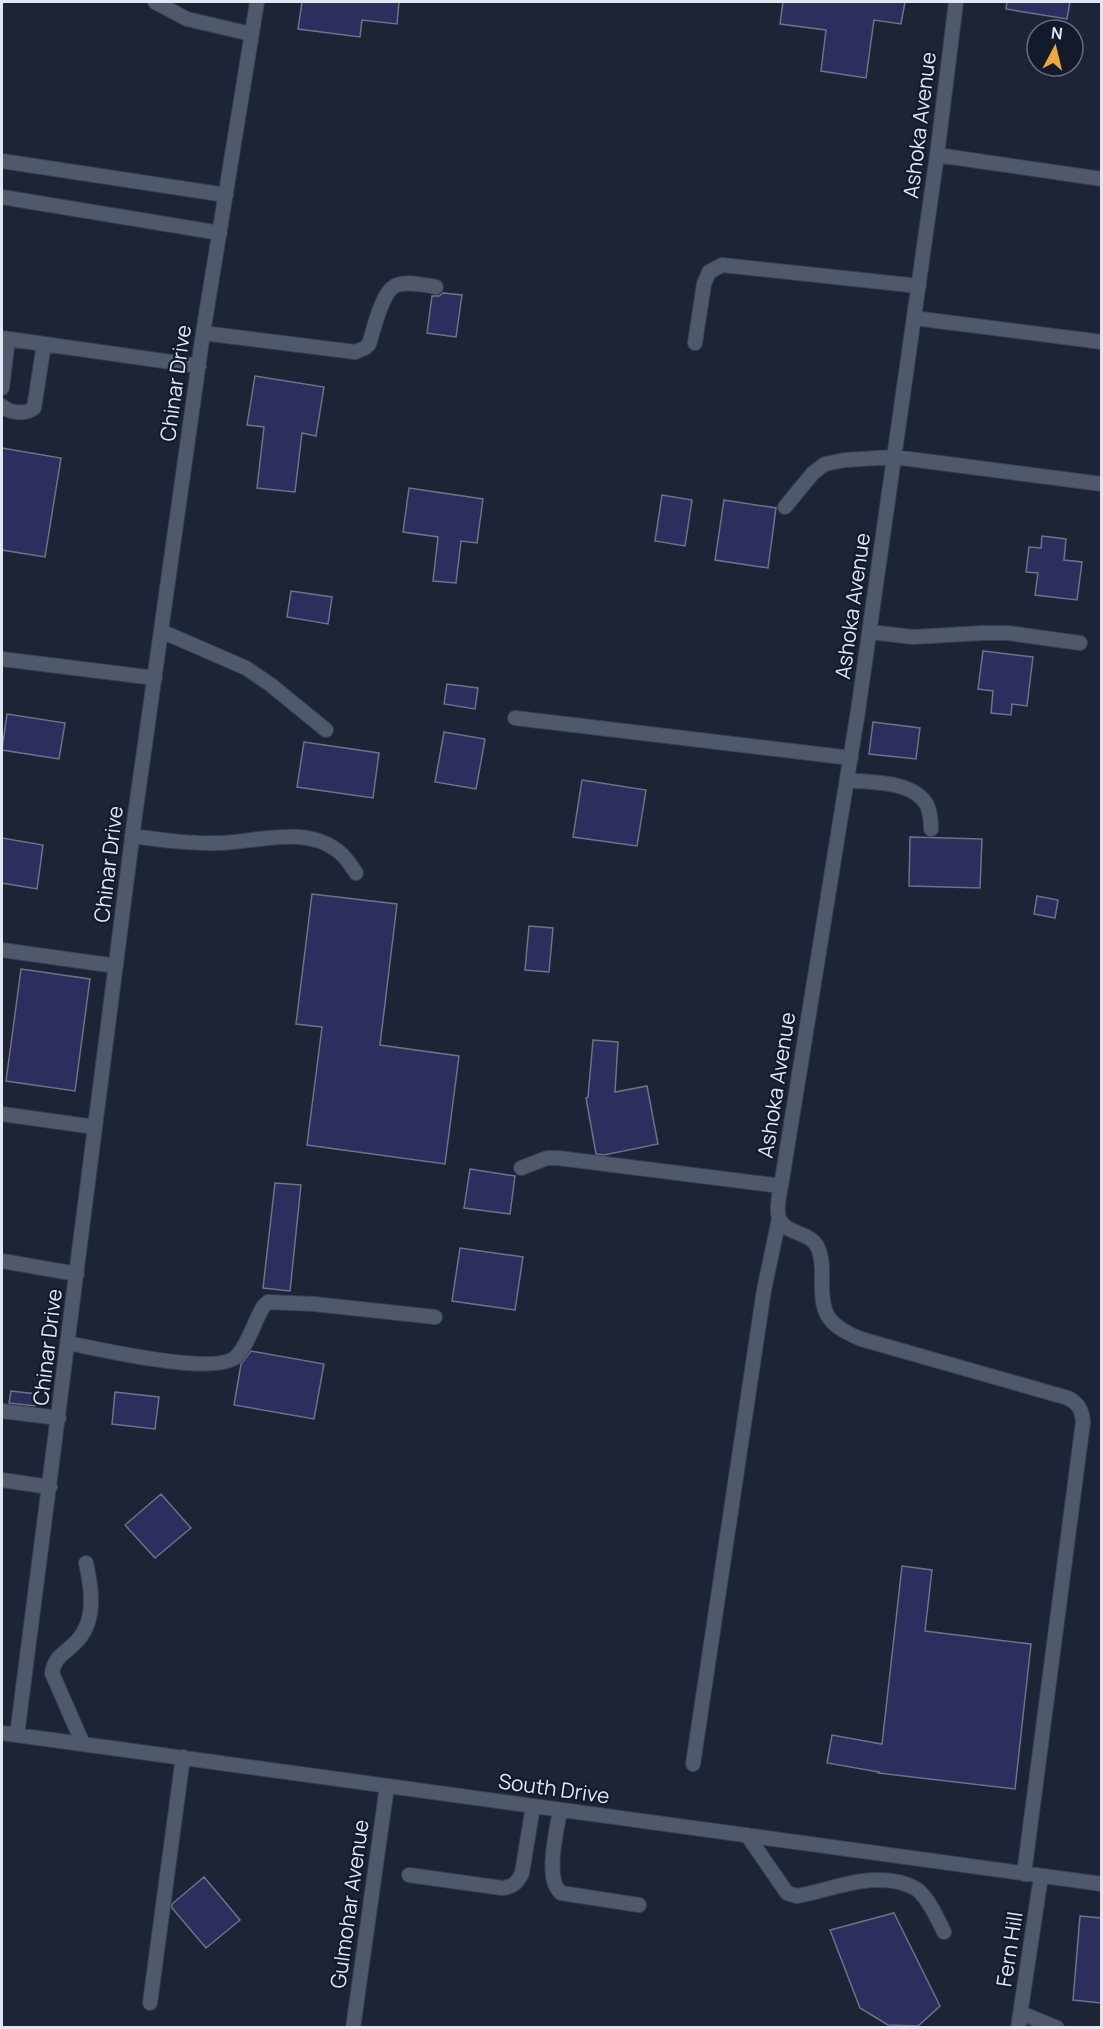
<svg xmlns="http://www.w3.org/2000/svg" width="1103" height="2029" font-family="Manrope,sans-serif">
	<rect width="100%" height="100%" fill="#1c2435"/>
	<!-- building -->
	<path fill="#2e2e5e" stroke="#6f7187" stroke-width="1.5" d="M 302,2 L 399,2 L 397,24 L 362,20 L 360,37 L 298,29 Z
		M 783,2 L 905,2 L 901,24 L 874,20 L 866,78 L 821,71 L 826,30 L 780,24 Z
		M 1007,2 L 1070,2 L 1067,19 L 1006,9 Z
		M 443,293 L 462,295 L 456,337 L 427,333 L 432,296 L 439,296 Z
		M 255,376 L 324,387 L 316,436 L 302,433 L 295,492 L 257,488 L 264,427 L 247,425 Z
		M 2,448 L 61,458 L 45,557 L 2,550 Z
		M 409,488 L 483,499 L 477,543 L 461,541 L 456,583 L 433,581 L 438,537 L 403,532 Z
		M 662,495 L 692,500 L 685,546 L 655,541 Z
		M 724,500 L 776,508 L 768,568 L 715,560 Z
		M 1042,536 L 1066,539 L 1064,560 L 1082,562 L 1077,600 L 1035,595 L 1038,573 L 1026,572 L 1029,547 L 1041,548 Z
		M 291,591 L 332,597 L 328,624 L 287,617 Z
		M 983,651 L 1033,657 L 1027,706 L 1012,704 L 1011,715 L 991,713 L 993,691 L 978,689 Z
		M 447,684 L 478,688 L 475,709 L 444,704 Z
		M 7,714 L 65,723 L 59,759 L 2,750 Z
		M 873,722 L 920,728 L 916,759 L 869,754 Z
		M 444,732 L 485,739 L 476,789 L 435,782 Z
		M 304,742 L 379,753 L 373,798 L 297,787 Z
		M 582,780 L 646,790 L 637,846 L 573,837 Z
		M 910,837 L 982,839 L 980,888 L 909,886 Z
		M 2,838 L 43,845 L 37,889 L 2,883 Z
		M 312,894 L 397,904 L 380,1045 L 459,1056 L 445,1164 L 307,1145 L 322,1027 L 296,1024 Z
		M 1037,896 L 1058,900 L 1055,918 L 1034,914 Z
		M 529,926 L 553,928 L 549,972 L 525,970 Z
		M 21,969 L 90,979 L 75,1091 L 6,1081 Z
		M 593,1040 L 618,1042 L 615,1092 L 647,1086 L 658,1144 L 604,1155 L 596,1154 L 586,1098 L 588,1097 Z
		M 470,1169 L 515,1176 L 510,1214 L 464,1208 Z
		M 275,1183 L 301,1185 L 290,1291 L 263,1288 Z
		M 460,1248 L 523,1257 L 515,1310 L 452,1301 Z
		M 251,1351 L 324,1364 L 314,1419 L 234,1405 L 241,1364 Z
		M 11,1391 L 37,1394 L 35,1406 L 9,1403 Z
		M 115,1392 L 159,1397 L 155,1429 L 112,1424 Z
		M 161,1494 L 191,1528 L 155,1558 L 125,1525 Z
		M 902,1566 L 932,1570 L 925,1631 L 1031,1644 L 1015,1789 L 878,1773 L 879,1772 L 827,1763 L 832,1735 L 882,1744 Z
		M 204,1877 L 240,1920 L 206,1948 L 172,1908 L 172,1904 Z
		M 894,1913 L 940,2006 L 918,2026 L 888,2025 L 860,2008 L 830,1930 Z
		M 1080,1916 L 1101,1918 L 1101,2003 L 1073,2000 Z"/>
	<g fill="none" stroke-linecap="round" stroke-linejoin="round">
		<!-- minor casing -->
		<g stroke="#3b404f" stroke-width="16">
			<path id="minor" d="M 155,2 L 187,19 L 251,34
				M 956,2 L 937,155 L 858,711 L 781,1186 C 779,1195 776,1209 779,1218 C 785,1235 811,1231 818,1248 C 822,1257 822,1266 822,1275 C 821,1313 825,1324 861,1339 L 1068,1398 C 1079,1404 1082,1410 1083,1422 L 1024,1874
				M 937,155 L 1102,179
				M 2,161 L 226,195
				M 2,197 L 220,233
				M 914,318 L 1102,342
				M 203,333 L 355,352 L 365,348 L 369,344 C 374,329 382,290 397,285 C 408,281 424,285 436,287
				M 2,338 L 199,366
				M 695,343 L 704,284 L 709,272 L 722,265 L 919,286
				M 2,388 L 8,339
				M 2,406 C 10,413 25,415 34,408 L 44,344
				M 785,507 L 813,473 L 825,464 L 845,460 L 894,457 L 1102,484
				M 161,631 L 246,668 L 271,685 L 326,730
				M 870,632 L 913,637 L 983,633 L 1008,633 L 1080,643
				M 2,659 L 155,678
				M 515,718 L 851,758
				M 847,780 C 871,783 913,780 927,805 C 930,812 931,821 931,829
				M 132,836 C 161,840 191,844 220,843 C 258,842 304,825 338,851 C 346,857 351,865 356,873
				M 2,950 L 116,966
				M 2,1114 L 95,1127
				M 521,1168 L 547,1158 L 558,1158 L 781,1186
				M 2,1261 L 77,1274
				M 68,1343 C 98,1349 217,1377 237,1356 C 249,1343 254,1322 263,1307 L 268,1302 L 314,1304 L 435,1317
				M 2,1411 L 59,1418
				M 2,1480 L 50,1487
				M 2,1733 L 1102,1884
				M 17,1735 L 135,815 L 203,333 L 257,2
				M 83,1744 L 52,1673 C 55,1656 63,1655 74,1644 C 97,1623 92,1590 86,1563
				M 693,1764 L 764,1290 L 779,1219
				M 560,1810 C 557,1830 544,1879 561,1893 L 639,1905
				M 747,1835 L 787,1893 L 797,1896 C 834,1889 861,1875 899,1882 C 906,1884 915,1887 920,1892 C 931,1903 937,1918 944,1932
				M 409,1875 L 502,1888 C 513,1887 517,1883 522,1873 L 533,1806
				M 150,2003 L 183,1757
				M 1021,2013 L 1057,2028
				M 353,2028 L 387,1786
				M 1018,2028 L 1041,1876"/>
		</g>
		<!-- minor -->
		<use href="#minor" stroke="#50596c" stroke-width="14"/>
	</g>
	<g text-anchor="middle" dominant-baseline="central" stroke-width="4.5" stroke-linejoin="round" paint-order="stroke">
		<!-- street labels -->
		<g font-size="21" fill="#e1e6f2" stroke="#131a2b">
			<text transform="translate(919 125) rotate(-83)">Ashoka Avenue</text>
			<text transform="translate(175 383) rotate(-82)">Chinar Drive</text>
			<text transform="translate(852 606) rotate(-82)">Ashoka Avenue</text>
			<text transform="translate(108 864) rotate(-83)">Chinar Drive</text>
			<text transform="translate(776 1085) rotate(-81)">Ashoka Avenue</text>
			<text transform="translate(47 1347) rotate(-83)">Chinar Drive</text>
			<text transform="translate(554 1788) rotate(8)">South Drive</text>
			<text transform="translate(349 1904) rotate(-82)">Gulmohar Avenue</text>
			<text transform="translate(1009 1949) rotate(-81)">Fern Hill</text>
		</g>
	</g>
	<!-- border -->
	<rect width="1103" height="2029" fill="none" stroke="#e1e6f2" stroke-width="6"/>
	<!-- north arrow -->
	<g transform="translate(1055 48) rotate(7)"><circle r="28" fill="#131a2b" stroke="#656c7b" stroke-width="1.5"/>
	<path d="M0-4.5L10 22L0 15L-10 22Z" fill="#eea83c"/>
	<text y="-9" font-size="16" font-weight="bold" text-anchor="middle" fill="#e1e6f2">N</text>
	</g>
</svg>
